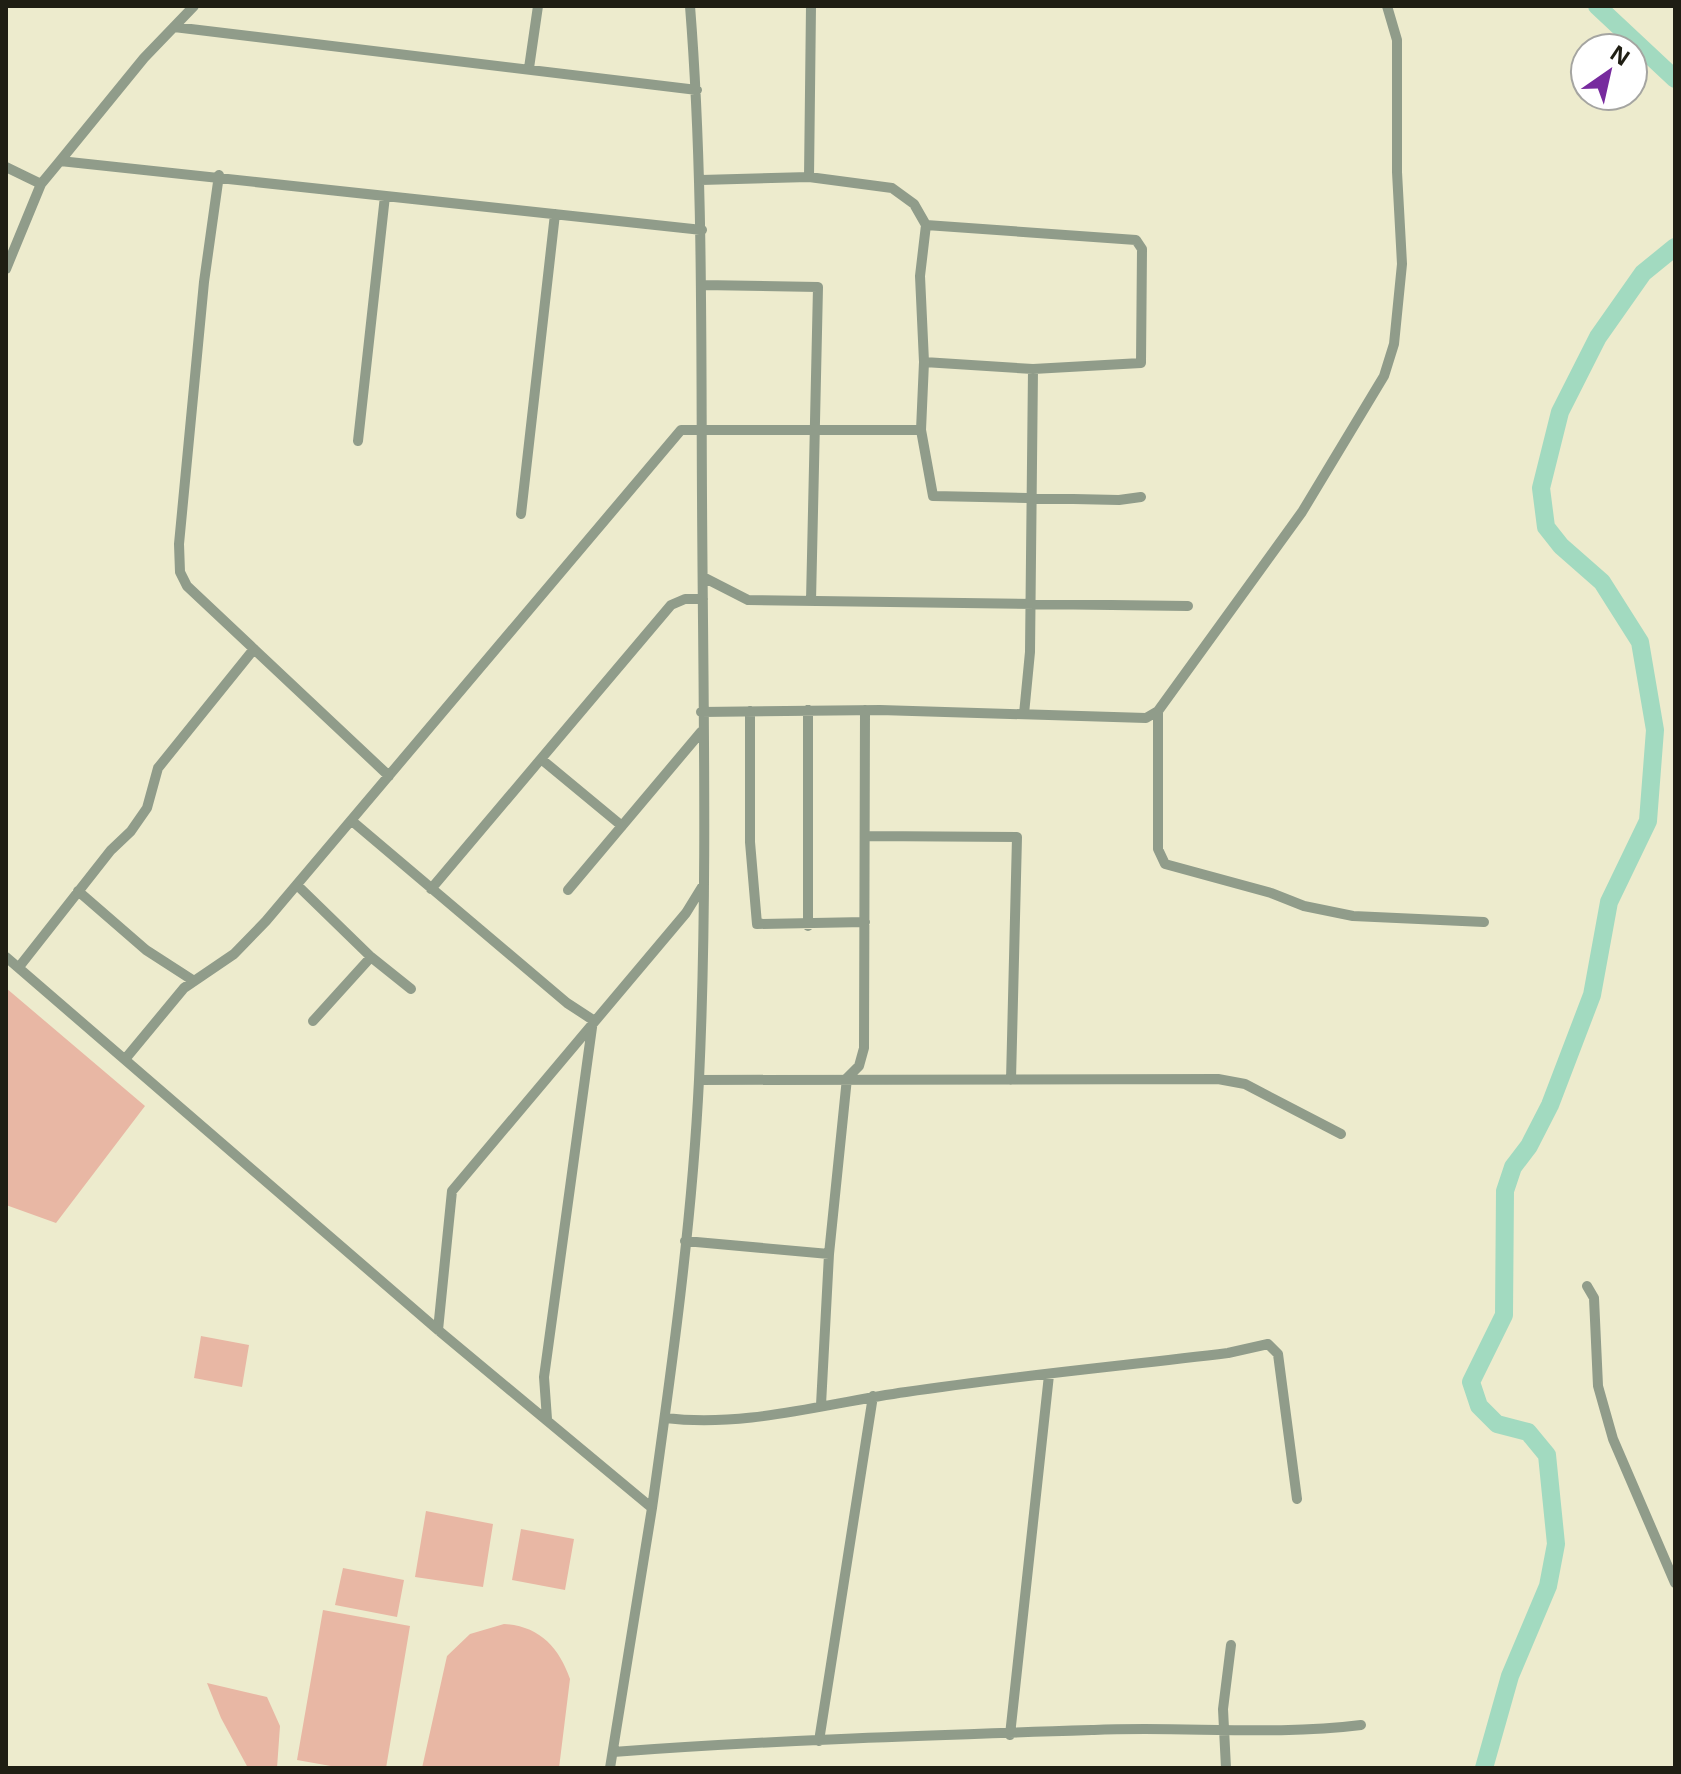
<svg xmlns="http://www.w3.org/2000/svg" width="1681" height="1774" font-family="'Open Sans',sans-serif">
	<rect width="100%" height="100%" fill="#edebcd"/>
	<!-- green -->
	<path fill="#e8b7a4" d="M 6,988 L 145,1106 L 56,1223 L 6,1205 Z
		M 201,1336 L 249,1345 L 242,1387 L 194,1378 Z
		M 426,1511 L 493,1524 L 483,1587 L 415,1577 Z
		M 521,1529 L 574,1539 L 565,1590 L 512,1580 Z
		M 343,1568 L 404,1580 L 397,1617 L 335,1605 Z
		M 323,1610 L 410,1626 L 386,1768 L 342,1768 L 297,1760 Z
		M 504,1624 C 539,1626 559,1647 570,1679 L 559,1768 L 422,1768 L 447,1656 L 470,1634 Z
		M 207,1683 L 267,1697 L 280,1726 L 277,1768 L 248,1768 L 221,1718 Z"/>
	<g fill="none" stroke-linecap="round" stroke-linejoin="round">
		<!-- river -->
		<path stroke="#a2dac0" stroke-width="18" d="M 1597,6 L 1675,79
			M 1484,1768 L 1510,1676 L 1548,1586 L 1556,1544 L 1547,1455 L 1528,1432 L 1497,1424 L 1479,1406 L 1471,1382 L 1504,1315 L 1505,1191 L 1513,1167 L 1529,1146 L 1550,1105 L 1592,995 L 1609,902 L 1648,821 L 1655,730 L 1640,642 L 1602,582 L 1561,546 L 1546,527 L 1541,488 L 1560,412 L 1598,337 L 1643,273 L 1675,247"/>
		<!-- minor -->
		<path stroke="#909c8a" stroke-width="10" d="M 174,27 L 697,90
			M 529,68 L 538,6
			M 60,161 L 144,58 L 194,6
			M 6,167 L 41,184
			M 219,175 L 204,282 L 179,544 L 180,572 L 187,586 L 389,776
			M 809,177 L 811,6
			M 701,180 L 809,177 L 892,188 L 914,204 L 926,225 L 920,276 L 924,362 L 921,430 L 933,496 L 1119,500 L 1141,497
			M 6,269 L 41,184 L 60,161 L 702,230
			M 702,285 L 818,287 L 811,601
			M 924,362 L 1033,369 L 1141,363 L 1142,249 L 1136,240 L 926,225
			M 358,441 L 385,196
			M 521,514 L 555,214
			M 703,577 L 748,600 L 1188,606
			M 808,710 L 808,926
			M 750,711 L 750,842 L 757,924 L 865,922
			M 1158,711 L 1158,849 L 1165,864 L 1271,893 L 1304,906 L 1353,916 L 1484,922
			M 701,712 L 880,710 L 1146,718 L 1158,711 L 1302,512 L 1384,376 L 1394,344 L 1402,264 L 1397,172 L 1397,40 L 1387,6
			M 1024,714 L 1030,652 L 1033,369
			M 541,759 L 622,826
			M 352,821 L 567,1003 L 593,1020 L 544,1377 L 547,1419
			M 866,836 L 1017,837 L 1011,1080
			M 297,885 L 371,957 L 411,989
			M 431,889 L 671,605 L 685,599 L 703,599
			M 568,890 L 701,732
			M 78,891 L 146,950 L 194,981
			M 6,957 L 438,1330 L 652,1508 L 610,1768
			M 19,967 L 111,850 L 131,831 L 147,808 L 158,768 L 254,649
			M 313,1021 L 371,957
			M 126,1058 L 184,988 L 234,954 L 266,921 L 681,430 L 921,430
			M 699,1080 L 1218,1079 L 1245,1084 L 1341,1134
			M 685,1241 L 829,1254
			M 1587,1286 L 1594,1298 L 1598,1386 L 1613,1439 L 1675,1583
			M 438,1330 L 452,1191 L 686,913 L 702,887
			M 821,1405 L 829,1254 L 847,1078 L 859,1066 L 864,1048 L 865,710
			M 665,1418 C 746,1428 826,1403 906,1392 C 1013,1376 1121,1366 1228,1353 L 1268,1344 L 1278,1354 L 1297,1499
			M 652,1508 C 672,1366 692,1223 699,1080 C 708,886 703,691 702,497 C 701,333 703,170 690,6
			M 1010,1735 L 1049,1375
			M 819,1741 L 873,1396
			M 613,1752 C 773,1740 934,1735 1094,1730 C 1183,1726 1273,1736 1361,1725
			M 1226,1768 L 1223,1709 L 1231,1645"/>
	</g>
	<!-- border -->
	<rect width="1681" height="1774" fill="none" stroke="#1f1e13" stroke-width="16"/>
	<!-- north arrow -->
	<g transform="translate(1609 72) rotate(34)"><circle r="38" fill="#ffffff" stroke="#a5a5a1" stroke-width="2"/>
	<path d="M0-6L14 30L0 20L-14 30Z" fill="#772b9e"/>
	<text y="-12" font-size="22" font-weight="bold" text-anchor="middle" fill="#1f1e13">N</text>
	</g>
</svg>
